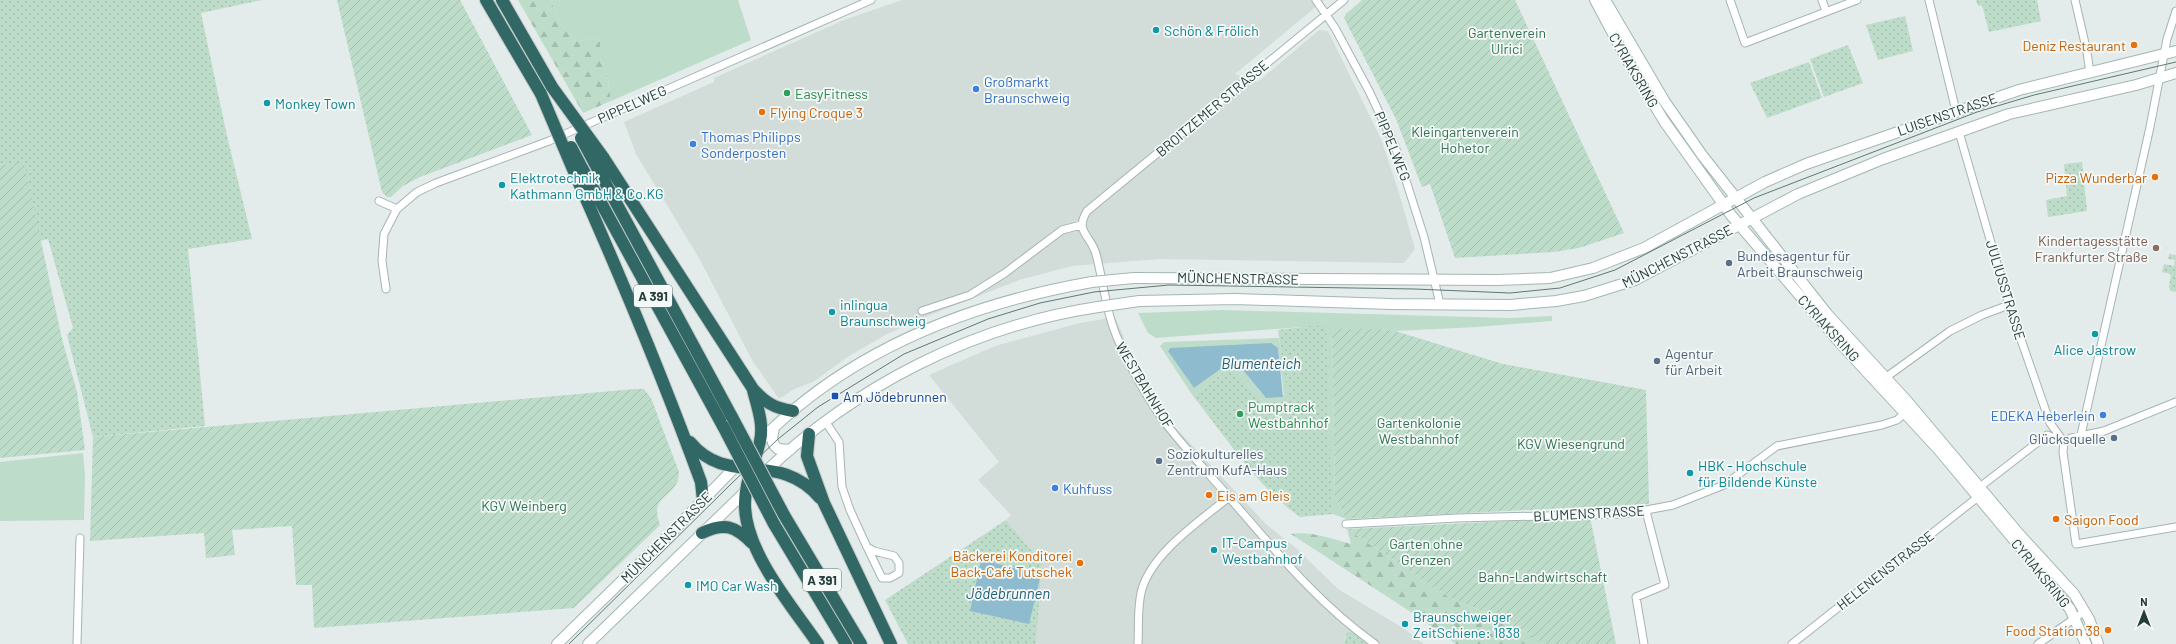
<svg xmlns="http://www.w3.org/2000/svg" width="2176" height="644" font-family="Barlow,sans-serif">
	<defs>
		<pattern id="forest-firs" width="22" height="20" patternUnits="userSpaceOnUse"><rect width="22" height="20" fill="#bedcca"/><path d="M5 1l3.5 6h-7zM16 11l3.5 6h-7z" fill="#a3beae"/></pattern>
		<pattern id="park-dots" width="8" height="8" patternUnits="userSpaceOnUse"><rect width="8" height="8" fill="#bedcca"/><path d="M2 2h.1M6 6h.1" fill="none" stroke="#a3beae" stroke-width="1.8" stroke-linecap="round"/></pattern>
		<pattern id="garden-furrows" width="10" height="10" patternUnits="userSpaceOnUse"><rect width="10" height="10" fill="#bedcca"/><path d="M-1 1l2-2M0 10L10 0M9 11l2-2" fill="none" stroke="#a3beae"/></pattern>
	</defs>
	<rect width="100%" height="100%" fill="#e3ecea"/>
	<!-- built -->
	<path fill="#d2dcd9" d="M 902,0 L 1324,0 L 1235,74 L 1258,82 L 1319,30 L 1328,31 L 1381,139 L 1399,193 L 1415,249 L 1404,263 L 1159,259 L 1072,266 L 1019,280 L 933,314 L 887,334 L 849,356 L 813,382 L 794,389 L 779,399 L 752,360 L 699,258 L 636,154 L 624,122 L 714,82 L 714,78 L 844,20 Z
		M 1115,317 L 1133,358 L 1170,422 L 1267,525 L 1296,548 L 1338,589 L 1403,628 L 1424,644 L 1367,644 L 1350,632 L 1345,636 L 1344,644 L 1036,644 L 1042,563 L 1006,520 L 1011,515 L 978,480 L 999,462 L 929,375 L 995,346 L 1080,323 Z"/>
	<!-- grass -->
	<path fill="#bedcca" fill-rule="evenodd" d="M 551,0 L 738,0 L 751,40 L 611,101 L 607,72 L 600,59 L 600,42 L 592,38 L 579,42 C 564,31 556,18 551,0 Z
		M 1222,310 L 1510,318 L 1552,316 L 1552,321 L 1477,327 L 1395,331 L 1380,329 L 1332,329 L 1335,497 L 1346,519 L 1333,514 L 1303,327 L 1156,338 L 1148,333 L 1138,313 Z
		M 1279,338 L 1290,401 L 1265,403 L 1231,367 L 1193,396 L 1160,346 L 1164,342 ZM 1278,348 L 1284,395 L 1280,397 L 1264,396 L 1237,363 L 1229,363 L 1194,388 L 1168,349 Z
		M 83,453 L 85,476 L 84,520 L 0,521 L 0,462 Z"/>
	<!-- forest -->
	<path fill="url(#forest-firs)" d="M 518,0 L 551,0 C 556,18 564,31 579,42 L 592,38 L 600,42 L 600,59 L 607,72 L 611,101 L 583,113 Z
		M 1347,529 L 1450,598 L 1500,618 L 1528,633 L 1544,644 L 1456,644 L 1417,616 L 1291,534 C 1311,531 1332,539 1351,544 Z"/>
	<!-- park -->
	<path fill="url(#park-dots)" d="M 0,0 L 262,0 L 201,13 L 227,136 L 252,239 L 188,249 L 205,426 L 93,437 L 67,335 L 73,328 L 48,239 L 40,241 L 24,163 L 0,165 Z
		M 1976,0 L 2037,0 L 2041,21 L 1989,32 L 1982,5 L 1978,6 Z
		M 1905,16 L 1913,51 L 1878,60 L 1866,25 Z
		M 1848,45 L 1863,83 L 1824,97 L 1810,59 Z
		M 1809,62 L 1822,98 L 1767,118 L 1750,83 Z
		M 2082,162 L 2087,211 L 2048,217 L 2046,200 L 2067,196 L 2064,164 Z
		M 2169,254 L 2176,255 L 2176,292 L 2171,291 L 2169,287 L 2171,274 L 2162,272 L 2164,264 L 2174,266 L 2175,260 L 2168,259 Z
		M 1311,326 L 1326,326 L 1328,417 L 1333,514 L 1300,517 C 1256,486 1226,437 1193,396 L 1231,367 L 1265,403 L 1289,401 L 1278,330 Z
		M 1006,520 L 1042,563 L 1036,644 L 908,644 L 885,600 Z
		M 1347,632 L 1351,632 L 1367,644 L 1344,644 Z"/>
	<!-- garden -->
	<path fill="url(#garden-furrows)" d="M 337,0 L 460,0 L 532,135 L 420,177 L 403,186 L 391,197 L 387,197 L 382,192 Z
		M 1362,0 L 1515,0 L 1624,233 L 1579,248 L 1554,252 L 1455,258 L 1430,184 L 1422,187 L 1396,119 L 1344,18 L 1346,14 Z
		M 24,162 L 62,339 L 77,392 L 85,450 L 0,458 L 0,165 Z
		M 1332,329 L 1380,329 L 1395,331 L 1503,364 L 1646,390 L 1649,504 L 1346,519 L 1335,497 Z
		M 635,389 L 644,389 L 651,398 L 679,472 L 678,481 C 668,500 650,498 660,525 L 574,608 L 314,628 L 312,585 L 296,585 L 292,526 L 232,530 L 235,555 L 206,558 L 204,533 L 90,541 L 93,437 Z
		M 1590,517 L 1616,644 L 1544,644 L 1528,633 L 1500,618 L 1450,598 L 1347,529 Z"/>
	<!-- water -->
	<path fill="#8fbbce" d="M 1271,343 L 1278,348 L 1283,397 L 1266,398 L 1237,363 L 1229,363 L 1194,388 L 1168,351 L 1170,348 Z
		M 981,560 L 1041,574 L 1029,624 L 970,611 Z"/>
	<g fill="none" stroke-linecap="round" stroke-linejoin="round">
		<!-- street casing -->
		<g stroke="#a6b4b2" stroke-width="9">
			<path id="street" d="M 1316,0 L 1335,28 L 1369,91 L 1395,146 L 1424,237 L 1440,304
				M 1344,0 L 1087,211 C 1074,232 1091,235 1096,254 C 1104,284 1106,315 1120,344 C 1133,372 1149,401 1167,425 C 1188,452 1212,477 1234,503 C 1278,554 1320,605 1375,644
				M 1730,0 L 1745,43 L 1857,0
				M 1822,0 L 1826,11
				M 1929,0 L 1956,111
				M 2075,0 L 2087,52 L 2090,73
				M 1959,132 L 2009,305 L 2050,423 L 2064,442
				M 379,201 L 397,209
				M 386,289 L 382,261 L 384,234 L 397,209 L 417,192 L 436,183 L 549,141 L 871,0
				M 922,311 L 970,295 L 1005,273 L 1062,230 L 1081,225
				M 1885,378 L 1950,331 L 1982,315 L 2009,305
				M 825,421 L 839,442 L 842,487 L 850,510 L 867,547 L 874,551 L 894,556 L 899,563 L 899,573 L 890,578 L 882,578 L 867,547
				M 2081,435 L 2150,127 L 2167,39 L 2176,11
				M 2064,442 L 2063,452 L 2076,544 L 2176,527
				M 2064,442 L 2071,438 L 2104,431 L 2176,402
				M 1976,490 L 2047,435 L 2064,442
				M 1346,524 L 1457,518 L 1625,514 L 1673,505 L 1724,485 L 1777,446 L 1882,425 L 1897,420 L 1906,412
				M 77,644 L 80,538
				M 1138,644 C 1139,626 1137,606 1142,589 C 1153,552 1200,521 1229,497
				M 1644,644 L 1636,597 L 1665,585 L 1646,511
				M 1792,644 L 1978,497
				M 2038,644 L 2085,611"/>
		</g>
		<!-- secondary casing -->
		<g stroke="#a2b7b3" stroke-width="12">
			<path id="secondary" d="M 1595,0 L 1626,58 L 1664,121 L 1731,215 L 1841,344 L 1938,449 L 2035,565 L 2070,609 L 2086,644
				M 1605,0 L 1665,102 L 1702,155 L 1828,315 L 1907,401 L 2019,534 L 2074,594 L 2089,619 L 2098,644
				M 1134,278 L 1497,280 L 1550,278 L 1593,268 L 1644,248 L 1765,182 L 1806,164 L 2019,90 L 2176,51
				M 1139,301 L 1235,299 L 1391,304 L 1510,305 L 1556,301 L 1584,296 L 1635,280 L 1798,194 L 1883,159 L 2009,114 L 2136,85 L 2176,73
				M 774,428 C 772,438 770,442 778,449 L 790,450
				M 758,443 C 848,350 967,304 1092,282
				M 763,474 C 855,386 972,326 1098,307
				M 557,644 L 675,529 L 740,462
				M 588,644 L 749,488"/>
		</g>
		<!-- highway casing -->
		<g stroke="#c2c9c8" stroke-width="14">
			<path id="highway" d="M 486,0 L 541,94
				M 502,0 L 552,87
				M 603,157 L 753,389 C 766,403 774,408 793,411
				M 594,162 L 732,417
				M 582,168 L 723,426
				M 575,174 C 620,275 663,378 701,482 L 703,500
				M 753,390 C 757,406 764,424 760,441 C 755,463 744,483 745,506 C 746,553 792,606 818,644
				M 809,434 L 807,456 L 824,503 L 891,644
				M 690,442 C 728,488 778,449 820,498
				M 784,515 L 861,644
				M 774,524 L 846,644
				M 702,533 C 724,522 735,526 752,543"/>
		</g>
		<!-- street -->
		<use href="#street" stroke="#fff" stroke-width="7"/>
		<!-- secondary -->
		<use href="#secondary" stroke="#fff" stroke-width="10"/>
		<!-- highway -->
		<use href="#highway" stroke="#316764" stroke-width="12"/>
		<!-- tram -->
		<path stroke="#5f7875" stroke-width="1" d="M 569,644 L 730,485 L 778,439 L 818,407 L 904,354 L 988,319 L 1040,303 L 1094,292 L 1169,285 L 1415,289 L 1510,293 L 1560,288 L 1615,270 L 1754,198 L 1977,112 L 2034,95 L 2176,62"/>
		<!-- secondary-bridge casing -->
		<g stroke="#a2b7b3" stroke-width="12" stroke-linecap="butt">
			<path id="secondary-bridge" d="M 1092,282 L 1134,278
				M 1098,307 L 1139,301"/>
		</g>
		<!-- highway-bridge casing -->
		<g stroke="#c2c9c8" stroke-width="14" stroke-linecap="butt">
			<path id="highway-bridge" d="M 552,87 L 603,157
				M 541,94 L 575,174
				M 581,138 L 594,162
				M 571,147 L 582,168
				M 732,417 L 784,515
				M 723,426 L 774,524"/>
		</g>
		<!-- secondary-bridge -->
		<use href="#secondary-bridge" stroke="#fff" stroke-width="10"/>
		<!-- highway-bridge -->
		<use href="#highway-bridge" stroke="#316764" stroke-width="12"/>
	</g>
	<!-- markers -->
	<g fill="#0f9aa8" stroke="#f4f9f7" stroke-width="1.5">
		<circle cx="1156" cy="30" r="4"/>
		<circle cx="267" cy="103" r="4"/>
		<circle cx="502" cy="185" r="4"/>
		<circle cx="832" cy="312" r="4"/>
		<circle cx="2095" cy="334" r="4"/>
		<circle cx="1690" cy="473" r="4"/>
		<circle cx="1214" cy="550" r="4"/>
		<circle cx="688" cy="585" r="4"/>
		<circle cx="1405" cy="624" r="4"/>
	</g>
	<g fill="#e8710a" stroke="#f4f9f7" stroke-width="1.5">
		<circle cx="2134" cy="45" r="4"/>
		<circle cx="762" cy="112" r="4"/>
		<circle cx="2155" cy="177" r="4"/>
		<circle cx="1209" cy="495" r="4"/>
		<circle cx="2056" cy="519" r="4"/>
		<circle cx="1080" cy="563" r="4"/>
		<circle cx="2108" cy="630" r="4"/>
	</g>
	<g fill="#3f7fe0" stroke="#f4f9f7" stroke-width="1.5">
		<circle cx="976" cy="89" r="4"/>
		<circle cx="693" cy="144" r="4"/>
		<circle cx="2103" cy="415" r="4"/>
		<circle cx="1055" cy="488" r="4"/>
	</g>
	<g fill="#2e9e5b" stroke="#f4f9f7" stroke-width="1.5">
		<circle cx="787" cy="93" r="4"/>
		<circle cx="1240" cy="414" r="4"/>
	</g>
	<circle fill="#8d6e63" stroke="#f4f9f7" stroke-width="1.5" cx="2156" cy="248" r="4"/>
	<g fill="#5c6f8a" stroke="#f4f9f7" stroke-width="1.5">
		<circle cx="1729" cy="263" r="4"/>
		<circle cx="1657" cy="361" r="4"/>
		<circle cx="2114" cy="438" r="4"/>
		<circle cx="1159" cy="461" r="4"/>
	</g>
	<rect fill="#1a4fb4" stroke="#f4f9f7" stroke-width="1.5" x="831" y="392" width="8" height="8" rx="2"/>
	<g text-anchor="middle" dominant-baseline="central" stroke-width="3.5" stroke-linejoin="round" paint-order="stroke">
		<!-- shield labels -->
		<g fill="#f4f9f7" stroke="#627573" stroke-width="1">
			<rect x="634" y="285" width="38" height="22" rx="3"/>
			<rect x="803" y="569" width="38" height="22" rx="3"/>
		</g>
		<g font-size="13" font-weight="bold" fill="#243d3a">
			<text x="653" y="296">A 391</text>
			<text x="822" y="580">A 391</text>
		</g>
		<!-- culture labels -->
		<g font-size="14" fill="#0d838f" stroke="#f4f9f7" text-anchor="start">
			<text x="1164" y="30">Schön &amp; Frölich</text>
			<text x="275" y="103">Monkey Town</text>
			<text x="510" y="177">Elektrotechnik<tspan x="510" dy="16">Kathmann GmbH &amp; Co.KG</tspan></text>
			<text x="840" y="304">inlingua<tspan x="840" dy="16">Braunschweig</tspan></text>
			<text x="2095" y="349" text-anchor="middle">Alice Jastrow</text>
			<text x="1698" y="465">HBK - Hochschule<tspan x="1698" dy="16">für Bildende Künste</tspan></text>
			<text x="1222" y="542">IT-Campus<tspan x="1222" dy="16">Westbahnhof</tspan></text>
			<text x="696" y="585">IMO Car Wash</text>
			<text x="1413" y="616">Braunschweiger<tspan x="1413" dy="16">ZeitSchiene: 1838</tspan></text>
		</g>
		<!-- park labels -->
		<g font-size="14" fill="#307153" stroke="#f4f9f7">
			<text x="1507" y="32">Gartenverein<tspan x="1507" dy="16">Ulrici</tspan></text>
			<text x="1465" y="131">Kleingartenverein<tspan x="1465" dy="16">Hohetor</tspan></text>
			<text x="1419" y="422">Gartenkolonie<tspan x="1419" dy="16">Westbahnhof</tspan></text>
			<text x="1571" y="443">KGV Wiesengrund</text>
			<text x="524" y="505">KGV Weinberg</text>
			<text x="1426" y="543">Garten ohne<tspan x="1426" dy="16">Grenzen</tspan></text>
			<text x="1543" y="576">Bahn-Landwirtschaft</text>
		</g>
		<!-- food labels -->
		<g font-size="14" fill="#c56008" stroke="#f4f9f7" text-anchor="end">
			<text x="2126" y="45">Deniz Restaurant</text>
			<text x="770" y="112" text-anchor="start">Flying Croque 3</text>
			<text x="2147" y="177">Pizza Wunderbar</text>
			<text x="1217" y="495" text-anchor="start">Eis am Gleis</text>
			<text x="2064" y="519" text-anchor="start">Saigon Food</text>
			<text x="1072" y="555">Bäckerei Konditorei<tspan x="1072" dy="16">Back-Café Tutschek</tspan></text>
			<text x="2100" y="630">Food Station 38</text>
		</g>
		<!-- street labels -->
		<g font-size="14" fill="#243d3a" stroke="#f4f9f7">
			<text transform="translate(1634 70) rotate(60)">CYRIAKSRING</text>
			<text transform="translate(632 104) rotate(-24)">PIPPELWEG</text>
			<text transform="translate(1212 108) rotate(-40)">BROITZEMER STRASSE</text>
			<text transform="translate(1947 114) rotate(-19)">LUISENSTRASSE</text>
			<text transform="translate(1393 146) rotate(68)">PIPPELWEG</text>
			<text transform="translate(1677 256) rotate(-27)">MÜNCHENSTRASSE</text>
			<text transform="translate(1238 278) rotate(1)">MÜNCHENSTRASSE</text>
			<text transform="translate(2006 290) rotate(73)">JULIUSSTRASSE</text>
			<text transform="translate(1829 328) rotate(48)">CYRIAKSRING</text>
			<text transform="translate(1145 385) rotate(59)">WESTBAHNHOF</text>
			<text transform="translate(1589 513) rotate(-3)">BLUMENSTRASSE</text>
			<text transform="translate(666 537) rotate(-45)">MÜNCHENSTRASSE</text>
			<text transform="translate(1885 570) rotate(-38)">HELENENSTRASSE</text>
			<text transform="translate(2041 573) rotate(51)">CYRIAKSRING</text>
		</g>
		<!-- shop labels -->
		<g font-size="14" fill="#366cbe" stroke="#f4f9f7" text-anchor="start">
			<text x="984" y="81">Großmarkt<tspan x="984" dy="16">Braunschweig</tspan></text>
			<text x="701" y="136">Thomas Philipps<tspan x="701" dy="16">Sonderposten</tspan></text>
			<text x="2095" y="415" text-anchor="end">EDEKA Heberlein</text>
			<text x="1063" y="488">Kuhfuss</text>
		</g>
		<!-- leisure labels -->
		<g font-size="14" fill="#27864d" stroke="#f4f9f7" text-anchor="start">
			<text x="795" y="93">EasyFitness</text>
			<text x="1248" y="406">Pumptrack<tspan x="1248" dy="16">Westbahnhof</tspan></text>
		</g>
		<!-- education labels -->
		<g font-size="14" fill="#785e54" stroke="#f4f9f7" text-anchor="end">
			<text x="2148" y="240">Kindertagesstätte<tspan x="2148" dy="16">Frankfurter Straße</tspan></text>
		</g>
		<!-- service labels -->
		<g font-size="14" fill="#4e5e75" stroke="#f4f9f7" text-anchor="start">
			<text x="1737" y="255">Bundesagentur für<tspan x="1737" dy="16">Arbeit Braunschweig</tspan></text>
			<text x="1665" y="353">Agentur<tspan x="1665" dy="16">für Arbeit</tspan></text>
			<text x="2106" y="438" text-anchor="end">Glücksquelle</text>
			<text x="1167" y="453">Soziokulturelles<tspan x="1167" dy="16">Zentrum KufA-Haus</tspan></text>
		</g>
		<!-- transit labels -->
		<g font-size="14" fill="#164399" stroke="#f4f9f7" text-anchor="start">
			<text x="843" y="396">Am Jödebrunnen</text>
		</g>
		<!-- water labels -->
		<g font-size="15" font-style="italic" fill="#215b76" stroke="#f4f9f7">
			<text x="1261" y="363">Blumenteich</text>
			<text x="1008" y="593">Jödebrunnen</text>
		</g>
	</g>
	<!-- north arrow -->
	<g transform="translate(2144 612)" stroke="#f4f9f7" stroke-width="3" paint-order="stroke">
	<path d="M0-3L7 15L0 10L-7 15Z" fill="#243d3a"/>
	<text y="-6" font-size="11" font-weight="bold" text-anchor="middle" fill="#243d3a">N</text>
	</g>
</svg>
